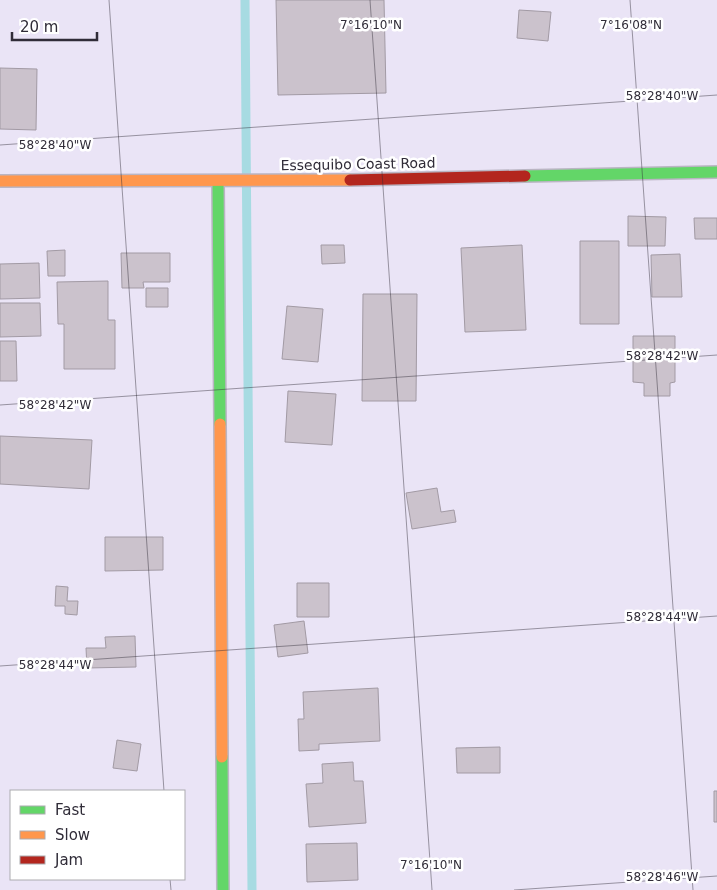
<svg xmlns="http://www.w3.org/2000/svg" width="717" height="890" font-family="'DejaVu Sans',sans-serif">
	<rect width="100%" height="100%" fill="#eae4f6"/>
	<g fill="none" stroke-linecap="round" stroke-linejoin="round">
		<!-- stream -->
		<path stroke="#a7dbe2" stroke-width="9" d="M 245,0 L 252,890"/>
	</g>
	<!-- building -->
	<path fill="#cbc2cc" stroke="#a29aa4" d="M 276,0 L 384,0 L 386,93 L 278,95 Z
		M 519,10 L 551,12 L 548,41 L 517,38 Z
		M 0,68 L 37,69 L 36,130 L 0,129 Z
		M 628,216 L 666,217 L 665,246 L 628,246 Z
		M 694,218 L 717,218 L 717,239 L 695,239 Z
		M 580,241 L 619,241 L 619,324 L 580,324 Z
		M 321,245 L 344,245 L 345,263 L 322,264 Z
		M 522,245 L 526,330 L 465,332 L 461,248 Z
		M 65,250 L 65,276 L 48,276 L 47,251 Z
		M 121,253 L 170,253 L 170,282 L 143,282 L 144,288 L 122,288 Z
		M 680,254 L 682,297 L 652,297 L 651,255 Z
		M 39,263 L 40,298 L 0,299 L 0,264 Z
		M 108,281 L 108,320 L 115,320 L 115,369 L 64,369 L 64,324 L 58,324 L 57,282 Z
		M 146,288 L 168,288 L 168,307 L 146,307 Z
		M 363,294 L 417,294 L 416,401 L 362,401 Z
		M 0,303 L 40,303 L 41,336 L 0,337 Z
		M 287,306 L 323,309 L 318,362 L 282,359 Z
		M 633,336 L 675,336 L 675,382 L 670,383 L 670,396 L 644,396 L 644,383 L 633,382 Z
		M 0,341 L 16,341 L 17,381 L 0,381 Z
		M 288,391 L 336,394 L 332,445 L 285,442 Z
		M 0,436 L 92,440 L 89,489 L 0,484 Z
		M 437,488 L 441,512 L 454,510 L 456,522 L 412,529 L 406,493 Z
		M 105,537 L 163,537 L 163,570 L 105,571 Z
		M 297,583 L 329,583 L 329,617 L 297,617 Z
		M 56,586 L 68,587 L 67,601 L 78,601 L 77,615 L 65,614 L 65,606 L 55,606 Z
		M 304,621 L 308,653 L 278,657 L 274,625 Z
		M 135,636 L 136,667 L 87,668 L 86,648 L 106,648 L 105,637 Z
		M 378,688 L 380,741 L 319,744 L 319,750 L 299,751 L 298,719 L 304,719 L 303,692 Z
		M 117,740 L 141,744 L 137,771 L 113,768 Z
		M 500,747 L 500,773 L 457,773 L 456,748 Z
		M 353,762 L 354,781 L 363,781 L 366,823 L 309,827 L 306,784 L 323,783 L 322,764 Z
		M 714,791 L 717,791 L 717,822 L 714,822 Z
		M 357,843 L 358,880 L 307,882 L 306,844 Z"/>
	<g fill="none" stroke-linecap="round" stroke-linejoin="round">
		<!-- fast casing -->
		<g stroke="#bab5c3" stroke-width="14">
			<path id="fast" d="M 525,176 L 717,172
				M 218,181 L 220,424
				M 222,757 L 223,890"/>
		</g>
		<!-- slow casing -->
		<g stroke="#bab5c3" stroke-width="14">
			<path id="slow" d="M 0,181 L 350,180
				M 220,424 L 222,757"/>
		</g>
		<!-- jam casing -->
		<g stroke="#bab5c3" stroke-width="14">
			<path id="jam" d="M 350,180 L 525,176"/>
		</g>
		<!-- fast -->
		<use href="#fast" stroke="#63d668" stroke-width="11"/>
		<!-- slow -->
		<use href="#slow" stroke="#ff974d" stroke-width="11"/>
		<!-- jam -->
		<use href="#jam" stroke="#b3261e" stroke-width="11"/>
	</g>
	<!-- ticks -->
	<path fill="none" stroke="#302c38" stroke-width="1" stroke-opacity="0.45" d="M 109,0 L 164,791M 370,0 L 432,890M 630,0 L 693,890M 0,145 L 717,95M 0,405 L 717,355M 0,666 L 717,616M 170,879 L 171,890M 514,890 L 717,876"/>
	<g text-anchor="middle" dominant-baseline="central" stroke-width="5" stroke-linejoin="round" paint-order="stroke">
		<!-- street labels -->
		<g font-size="14" fill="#302c38" stroke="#fff">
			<text transform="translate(358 164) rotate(-1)">Essequibo Coast Road</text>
		</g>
	</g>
	<g font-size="12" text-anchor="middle" fill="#302c38" stroke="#fff" stroke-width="5" stroke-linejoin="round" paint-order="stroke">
		<text x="371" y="29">7°16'10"N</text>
		<text x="631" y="29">7°16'08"N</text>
		<text x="662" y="100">58°28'40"W</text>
		<text x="55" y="149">58°28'40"W</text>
		<text x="662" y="360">58°28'42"W</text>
		<text x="55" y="409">58°28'42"W</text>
		<text x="662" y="621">58°28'44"W</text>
		<text x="55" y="669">58°28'44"W</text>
		<text x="431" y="869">7°16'10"N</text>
		<text x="662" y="881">58°28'46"W</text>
	</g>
	<!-- legend -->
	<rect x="10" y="790" width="175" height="90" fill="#ffffff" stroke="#acabaf"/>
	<rect x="20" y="806" width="25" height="8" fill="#63d668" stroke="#acabaf"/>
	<text x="55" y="815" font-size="15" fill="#302c38">Fast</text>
	<rect x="20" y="831" width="25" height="8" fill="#ff974d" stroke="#acabaf"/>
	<text x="55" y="840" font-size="15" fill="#302c38">Slow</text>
	<rect x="20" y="856" width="25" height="8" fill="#b3261e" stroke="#acabaf"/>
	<text x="55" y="865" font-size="15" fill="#302c38">Jam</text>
	<!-- scale -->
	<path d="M12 32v8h85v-8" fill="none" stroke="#302c38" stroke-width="2.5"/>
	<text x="20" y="32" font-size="15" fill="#302c38" stroke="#ffffff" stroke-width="4" paint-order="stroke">20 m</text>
</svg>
